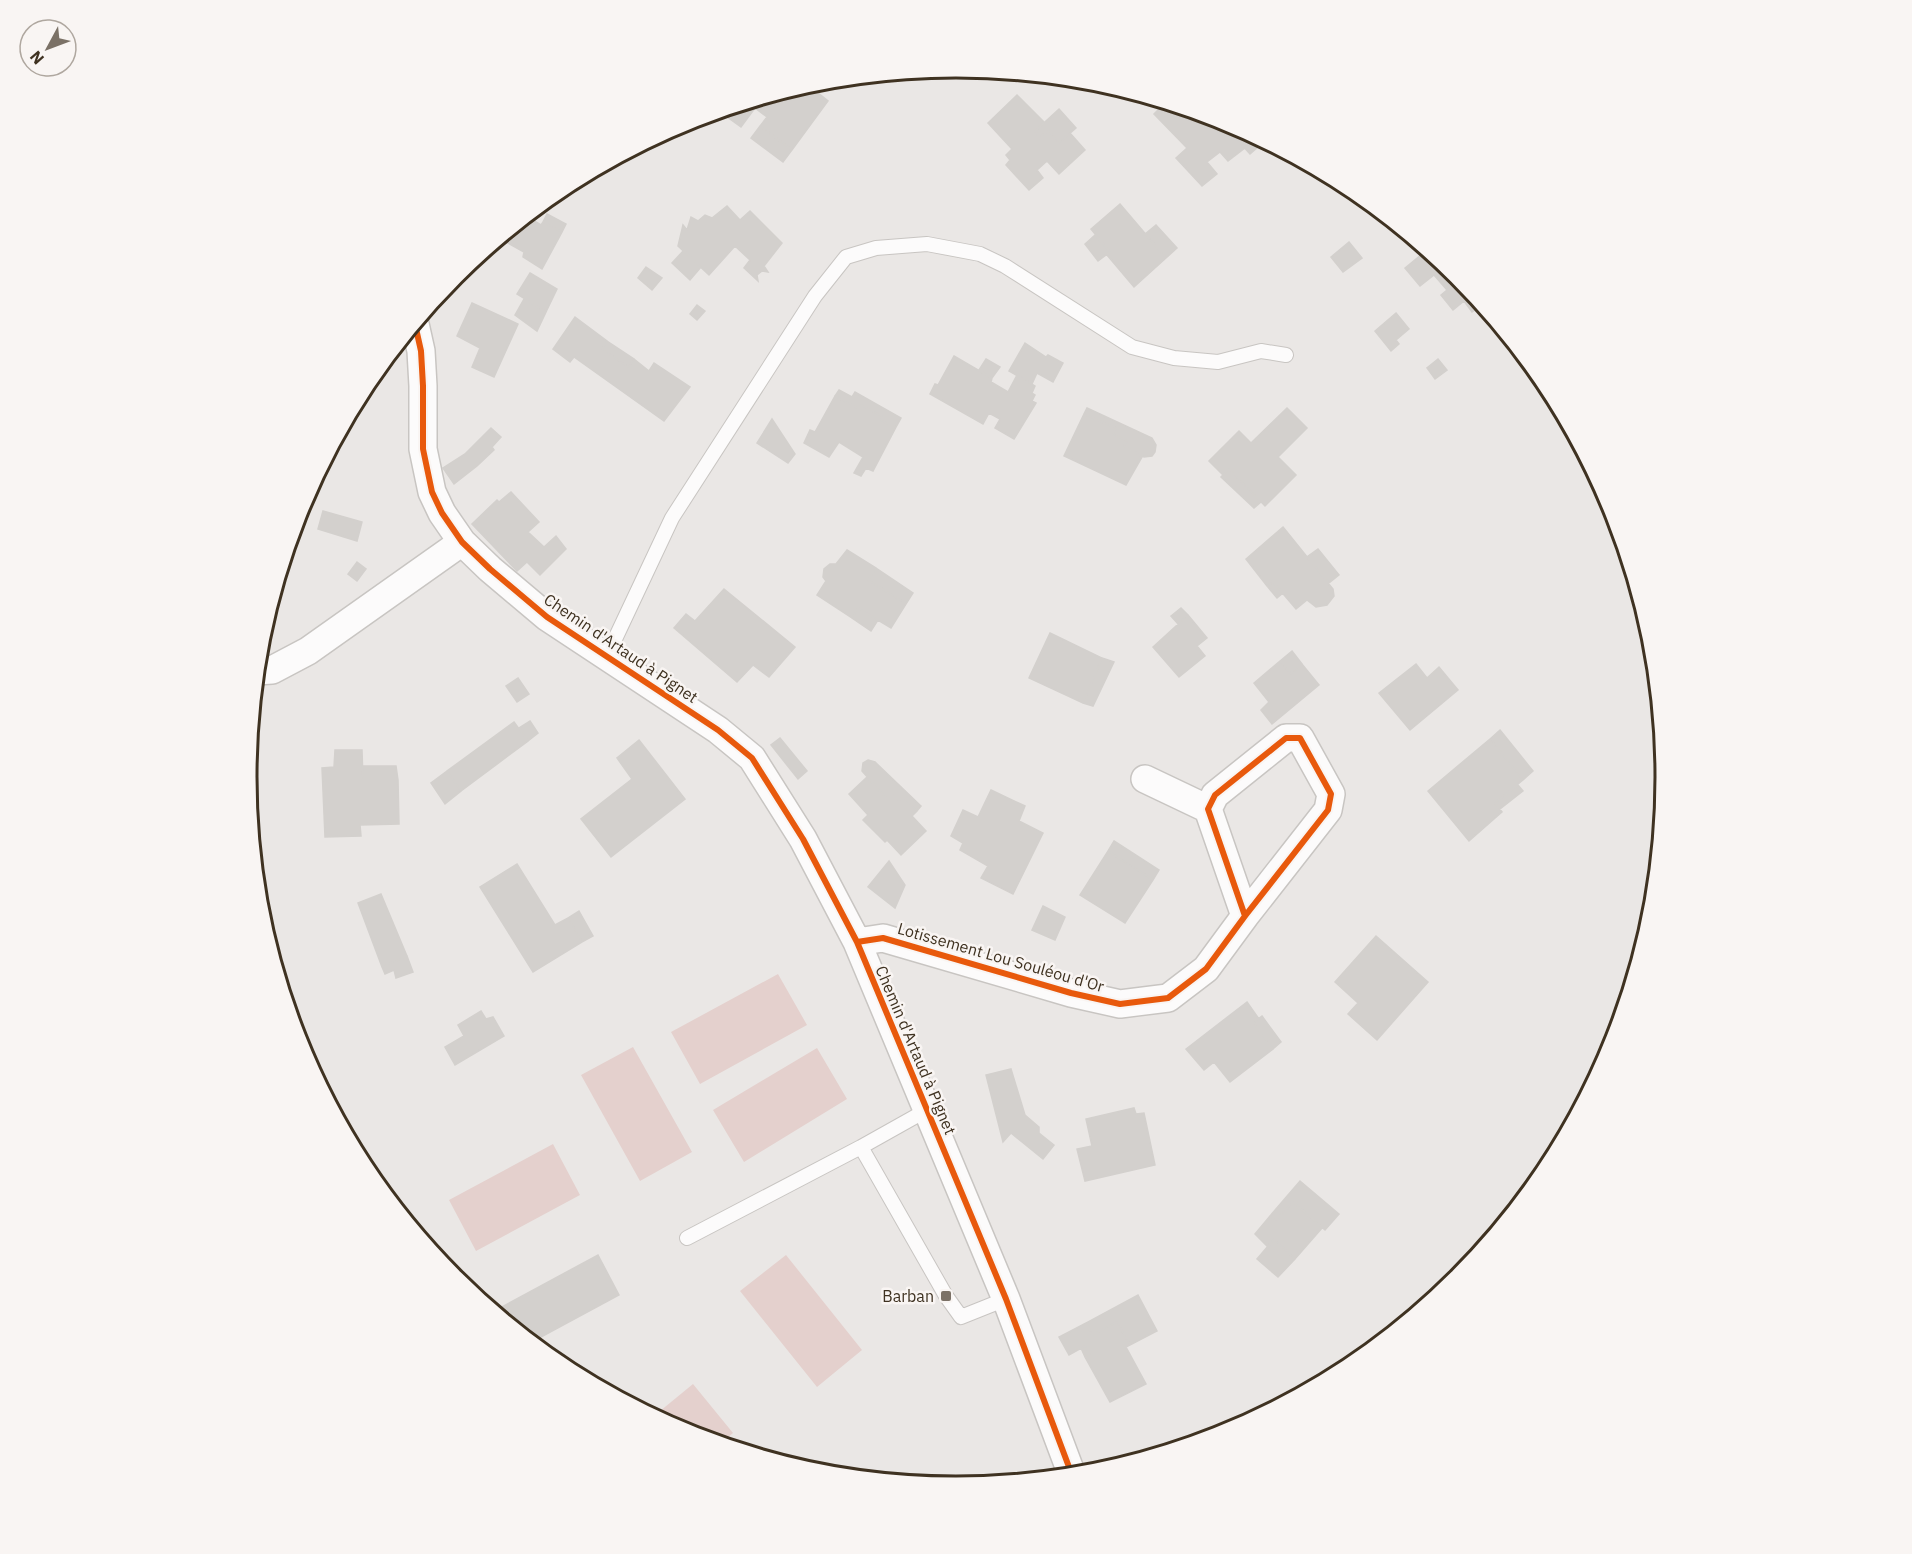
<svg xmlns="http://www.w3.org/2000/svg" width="1912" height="1554" font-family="'IBM Plex Sans',sans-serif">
	<rect width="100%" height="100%" fill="#eae7e5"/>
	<!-- green -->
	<path fill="#e4d0cd" d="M 778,974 L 807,1025 L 700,1084 L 671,1032 Z
		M 633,1047 L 692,1152 L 640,1181 L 581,1075 Z
		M 817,1048 L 847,1099 L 744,1162 L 713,1110 Z
		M 553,1144 L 580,1195 L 476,1251 L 449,1200 Z
		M 786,1255 L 862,1350 L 817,1387 L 740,1291 Z
		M 693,1384 L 733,1433 L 721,1443 L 684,1432 L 654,1416 Z"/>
	<!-- building -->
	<path fill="#d3d0cd" stroke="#d3d0cd" stroke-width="1.5" d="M 807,84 L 828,101 L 792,150 L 760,126 L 767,117 L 755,108 L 741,127 L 723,114 L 725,109 L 769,96 L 778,104 L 789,90 Z
		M 1017,95 L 1044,122 L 1035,131 L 1039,137 L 1049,131 L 1059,143 L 1070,133 L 1085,150 L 1059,174 L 1047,161 L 1037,170 L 1043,178 L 1029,190 L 1006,165 L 1010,160 L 1006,155 L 1012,149 L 988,123 Z
		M 1165,103 L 1228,122 L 1237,127 L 1232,134 L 1245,148 L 1228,161 L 1220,152 L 1207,162 L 1217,174 L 1202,186 L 1176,158 L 1187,148 L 1154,114 Z
		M 1059,109 L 1076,128 L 1059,143 L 1049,131 L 1039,137 L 1035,131 Z
		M 760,126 L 792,150 L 783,162 L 751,138 Z
		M 1238,127 L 1258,147 L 1250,154 L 1232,134 Z
		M 1120,204 L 1166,258 L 1134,287 L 1107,255 L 1110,252 L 1091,229 Z
		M 727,206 L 740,220 L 750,211 L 782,243 L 764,266 L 768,272 L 762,271 L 757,275 L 758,281 L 744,268 L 750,260 L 735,246 L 709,275 L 678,246 L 683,225 L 687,230 L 691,217 L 698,221 L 705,215 L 712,218 Z
		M 547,214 L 566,224 L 562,232 L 543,222 Z
		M 526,216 L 541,225 L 543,222 L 562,232 L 542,269 L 523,257 L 524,252 L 499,238 Z
		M 1156,225 L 1177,248 L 1166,258 L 1145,234 Z
		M 1095,235 L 1110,252 L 1098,261 L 1085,244 Z
		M 1349,242 L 1362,258 L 1343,272 L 1331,257 Z
		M 684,250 L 701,267 L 690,280 L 672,263 Z
		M 1427,250 L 1458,276 L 1482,305 L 1472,312 L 1464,301 L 1453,310 L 1441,295 L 1447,290 L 1434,275 L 1420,286 L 1405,268 Z
		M 646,267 L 662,278 L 652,290 L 638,278 Z
		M 530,273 L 557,289 L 546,312 L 517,294 Z
		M 524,299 L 546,312 L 537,331 L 515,315 Z
		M 472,303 L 518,324 L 494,377 L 472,367 L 480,348 L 457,336 Z
		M 697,305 L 705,311 L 697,320 L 690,314 Z
		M 1396,313 L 1409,329 L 1396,340 L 1399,344 L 1391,351 L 1375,331 Z
		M 575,317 L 607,341 L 602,349 L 628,367 L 634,359 L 649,371 L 654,363 L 690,387 L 664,421 L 574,357 L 570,362 L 553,349 Z
		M 607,341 L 634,359 L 628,367 L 602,349 Z
		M 1025,343 L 1046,357 L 1048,355 L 1063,363 L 1053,382 L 1037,373 L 1032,384 L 1009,371 Z
		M 954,356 L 992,378 L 991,382 L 1008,392 L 1017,375 L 1035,386 L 1032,393 L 1035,395 L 1032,401 L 1036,403 L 1014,439 L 995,428 L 1000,419 L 989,413 L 983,424 L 930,394 L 935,384 L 938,385 Z
		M 986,359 L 1000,367 L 992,378 L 979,370 Z
		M 1438,359 L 1447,370 L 1435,379 L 1427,368 Z
		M 839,390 L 852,397 L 855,392 L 901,418 L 895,429 L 881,420 L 882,416 L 861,405 L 859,409 L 835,396 Z
		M 835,396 L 859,409 L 861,405 L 882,416 L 881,420 L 895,429 L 873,471 L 866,468 L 861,476 L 854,473 L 863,457 L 839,442 L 829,457 L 804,443 L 810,430 L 815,432 Z
		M 1087,408 L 1152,438 L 1156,445 L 1155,452 L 1152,456 L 1144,457 L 1124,446 L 1127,441 L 1113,434 L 1116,428 L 1084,414 Z
		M 1287,408 L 1307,428 L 1278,457 L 1296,475 L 1265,506 L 1229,469 L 1223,475 L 1209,461 L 1239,431 L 1251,443 Z
		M 1084,414 L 1116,428 L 1113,434 L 1127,441 L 1124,446 L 1142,457 L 1126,485 L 1064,456 Z
		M 772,419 L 795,454 L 788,463 L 757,443 Z
		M 491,428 L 501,437 L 492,447 L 494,450 L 477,466 L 454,484 L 443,468 L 465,454 Z
		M 1229,469 L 1261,502 L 1254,508 L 1221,477 Z
		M 511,492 L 539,522 L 528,532 L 544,547 L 556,536 L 566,549 L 540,575 L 527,562 L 517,571 L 472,524 L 497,500 L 499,502 Z
		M 323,511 L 362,522 L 357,541 L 318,529 Z
		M 1283,527 L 1333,589 L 1334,596 L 1327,605 L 1316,607 L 1307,600 L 1296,609 L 1273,582 L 1267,586 L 1246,559 Z
		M 1318,549 L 1339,575 L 1329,583 L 1307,557 Z
		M 847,550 L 876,568 L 868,580 L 906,604 L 891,628 L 858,608 L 852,618 L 817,595 L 826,581 L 823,577 L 824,569 L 830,564 L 836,564 Z
		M 357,562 L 366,569 L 357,581 L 348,574 Z
		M 876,568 L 913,593 L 906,604 L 868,580 Z
		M 1273,582 L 1283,593 L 1277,598 L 1267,586 Z
		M 724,589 L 795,647 L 769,677 L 753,665 L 737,682 L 674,628 L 686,614 L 695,621 Z
		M 858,608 L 878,620 L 871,631 L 852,618 Z
		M 1181,608 L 1188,615 L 1178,624 L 1171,616 Z
		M 1188,615 L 1207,638 L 1197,646 L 1205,656 L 1179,677 L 1153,647 Z
		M 1050,633 L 1102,658 L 1083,703 L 1029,678 Z
		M 1292,651 L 1302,664 L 1291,674 L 1280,661 Z
		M 1102,658 L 1114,662 L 1093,706 L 1083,703 Z
		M 1280,661 L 1291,674 L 1302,664 L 1319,685 L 1272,724 L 1261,710 L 1269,702 L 1254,683 Z
		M 1416,664 L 1427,678 L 1439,667 L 1458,690 L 1410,730 L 1379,693 Z
		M 518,678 L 529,694 L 517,702 L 506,686 Z
		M 530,721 L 538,733 L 528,741 L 519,728 Z
		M 514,722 L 528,741 L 461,791 L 447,771 Z
		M 1500,730 L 1533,771 L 1523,780 L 1490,739 Z
		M 780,738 L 807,771 L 798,779 L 771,745 Z
		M 1490,739 L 1523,780 L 1495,803 L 1502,812 L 1469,841 L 1428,791 Z
		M 639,740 L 685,799 L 611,857 L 581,819 L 632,779 L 617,758 Z
		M 335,750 L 362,750 L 363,780 L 398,780 L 399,824 L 360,825 L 361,836 L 325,837 L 322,768 L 334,767 Z
		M 868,760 L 875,762 L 921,806 L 917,811 L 903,797 L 899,801 L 891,793 L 886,798 L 862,771 L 863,763 Z
		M 362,766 L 396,766 L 398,780 L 363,780 Z
		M 447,771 L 461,791 L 445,804 L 431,783 Z
		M 867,777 L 886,798 L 891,793 L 899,801 L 903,797 L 917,811 L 912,816 L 926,831 L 901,855 L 887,840 L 885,842 L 863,820 L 868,815 L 849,794 Z
		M 1518,785 L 1523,791 L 1500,809 L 1495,803 Z
		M 991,790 L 1025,806 L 1019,821 L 1043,833 L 1013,894 L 981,878 L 988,866 L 960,850 L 963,843 L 951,836 L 963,810 L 978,817 Z
		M 1114,841 L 1159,870 L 1153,880 L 1108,851 Z
		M 1108,851 L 1153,880 L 1125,923 L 1080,895 Z
		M 889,861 L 905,885 L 895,908 L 868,887 Z
		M 517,864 L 555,925 L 568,918 L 582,942 L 533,972 L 480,887 Z
		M 381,894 L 407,956 L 382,967 L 358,903 Z
		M 1043,906 L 1065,917 L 1055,940 L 1032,930 Z
		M 579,911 L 593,936 L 582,942 L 568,918 Z
		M 1376,936 L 1428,982 L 1377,1040 L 1348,1014 L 1358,1003 L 1335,982 Z
		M 407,956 L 413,972 L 396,978 L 394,970 L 385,974 L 382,967 Z
		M 1247,1002 L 1259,1019 L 1253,1023 L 1273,1049 L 1230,1082 L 1214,1062 L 1204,1070 L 1186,1049 Z
		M 481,1011 L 486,1019 L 493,1017 L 504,1036 L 455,1065 L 445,1047 L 464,1036 L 458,1025 Z
		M 1262,1016 L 1281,1042 L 1273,1049 L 1253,1023 Z
		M 1011,1069 L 1025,1115 L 1039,1127 L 1039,1133 L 1054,1145 L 1043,1159 L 1011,1133 L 1003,1142 L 986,1075 Z
		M 1134,1108 L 1136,1114 L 1144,1113 L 1155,1165 L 1085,1181 L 1077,1149 L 1092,1146 L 1086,1119 Z
		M 1300,1181 L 1339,1214 L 1325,1230 L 1293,1202 L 1276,1220 L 1270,1216 Z
		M 1293,1202 L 1322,1228 L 1295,1259 L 1274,1239 L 1268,1247 L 1255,1234 L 1270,1216 L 1276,1220 Z
		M 1274,1239 L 1295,1259 L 1278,1277 L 1257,1259 Z
		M 598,1255 L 619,1295 L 532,1342 L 527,1339 L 525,1324 L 498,1309 Z
		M 1138,1295 L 1157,1331 L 1130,1345 L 1117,1322 L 1092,1335 L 1086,1323 Z
		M 1117,1322 L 1130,1345 L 1126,1347 L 1146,1384 L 1110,1402 L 1085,1357 L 1090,1354 L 1085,1346 L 1069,1355 L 1059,1337 L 1086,1323 L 1092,1335 Z
		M 1085,1346 L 1090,1354 L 1085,1357 L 1081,1348 Z"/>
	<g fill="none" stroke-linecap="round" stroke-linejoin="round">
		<!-- lane casing -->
		<g stroke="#c8c5c2" stroke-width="16">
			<path id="lane" d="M 607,656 L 672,518 L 815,296 L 846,257 L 876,248 L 927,244 L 980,254 L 1005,266 L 1132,347 L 1174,358 L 1218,362 L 1261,351 L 1286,355
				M 861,1147 L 946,1296 L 961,1317 L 1006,1299
				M 687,1238 L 861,1147 L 927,1110"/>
		</g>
		<!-- street casing -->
		<g stroke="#c8c5c2" stroke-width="30">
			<path id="street" d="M 415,324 L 421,351 L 423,386 L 423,449 L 432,492 L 442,513 L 462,542 L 490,569 L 547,617 L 718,730 L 752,758 L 803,839 L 857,942 L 1006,1299 L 1072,1475
				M 257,671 L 272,670 L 308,651 L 462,542
				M 1145,779 L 1208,809
				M 857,942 L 883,938 L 1071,993 L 1120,1004 L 1168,998 L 1206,969 L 1245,916 L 1328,810 L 1331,794 L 1300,738 L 1286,738 L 1215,795 L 1208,809 L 1245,916"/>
		</g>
		<!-- lane -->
		<use href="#lane" stroke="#fcfbfb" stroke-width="14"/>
		<!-- street -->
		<use href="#street" stroke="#fcfbfb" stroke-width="27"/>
		<!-- cycleway casing -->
		<g stroke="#f9f5f3" stroke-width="10">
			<path id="cycleway" d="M 415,324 L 421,351 L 423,386 L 423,449 L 432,492 L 442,513 L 462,542 L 490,569 L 547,617 L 718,730 L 752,758 L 803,839 L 857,942 L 1006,1299 L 1072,1475
				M 857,942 L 883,938 L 1071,993 L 1120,1004 L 1168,998 L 1206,969 L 1245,916 L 1328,810 L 1331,794 L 1300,738 L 1286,738 L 1215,795 L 1208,809 L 1245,916"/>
		</g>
		<!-- cycleway -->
		<use href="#cycleway" stroke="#e8590c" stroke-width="6"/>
	</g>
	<!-- markers -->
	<rect fill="#7b7166" stroke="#f9f5f3" stroke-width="2" x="940" y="1290" width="12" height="12" rx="3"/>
	<g text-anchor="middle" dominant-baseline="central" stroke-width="5" stroke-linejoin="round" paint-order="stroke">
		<!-- street labels -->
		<g font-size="16" fill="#3f3221" stroke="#f9f5f3">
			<text transform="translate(621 648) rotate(34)">Chemin d'Artaud à Pignet</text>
			<text transform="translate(1001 957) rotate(16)">Lotissement Lou Souléou d'Or</text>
			<text transform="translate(916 1050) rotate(67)">Chemin d'Artaud à Pignet</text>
		</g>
		<!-- poi labels -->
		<g font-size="16" fill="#3f3221" stroke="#f9f5f3" text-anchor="end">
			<text x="934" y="1296">Barban</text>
		</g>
	</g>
	<!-- crop -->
	<path d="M0 0H1912V1554H0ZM257 777a699 699 0 1 1 1398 0a699 699 0 1 1-1398 0Z" fill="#f9f5f3" fill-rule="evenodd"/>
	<path fill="none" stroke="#3f3221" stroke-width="3" d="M257 777a699 699 0 1 1 1398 0a699 699 0 1 1-1398 0Z"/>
	<!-- north arrow -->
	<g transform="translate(48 48) rotate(229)"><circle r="28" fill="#f9f5f3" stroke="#afa79f" stroke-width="1.5"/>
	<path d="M0-4.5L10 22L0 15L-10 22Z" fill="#7b7166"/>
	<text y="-9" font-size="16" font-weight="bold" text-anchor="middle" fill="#3f3221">N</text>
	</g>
</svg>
